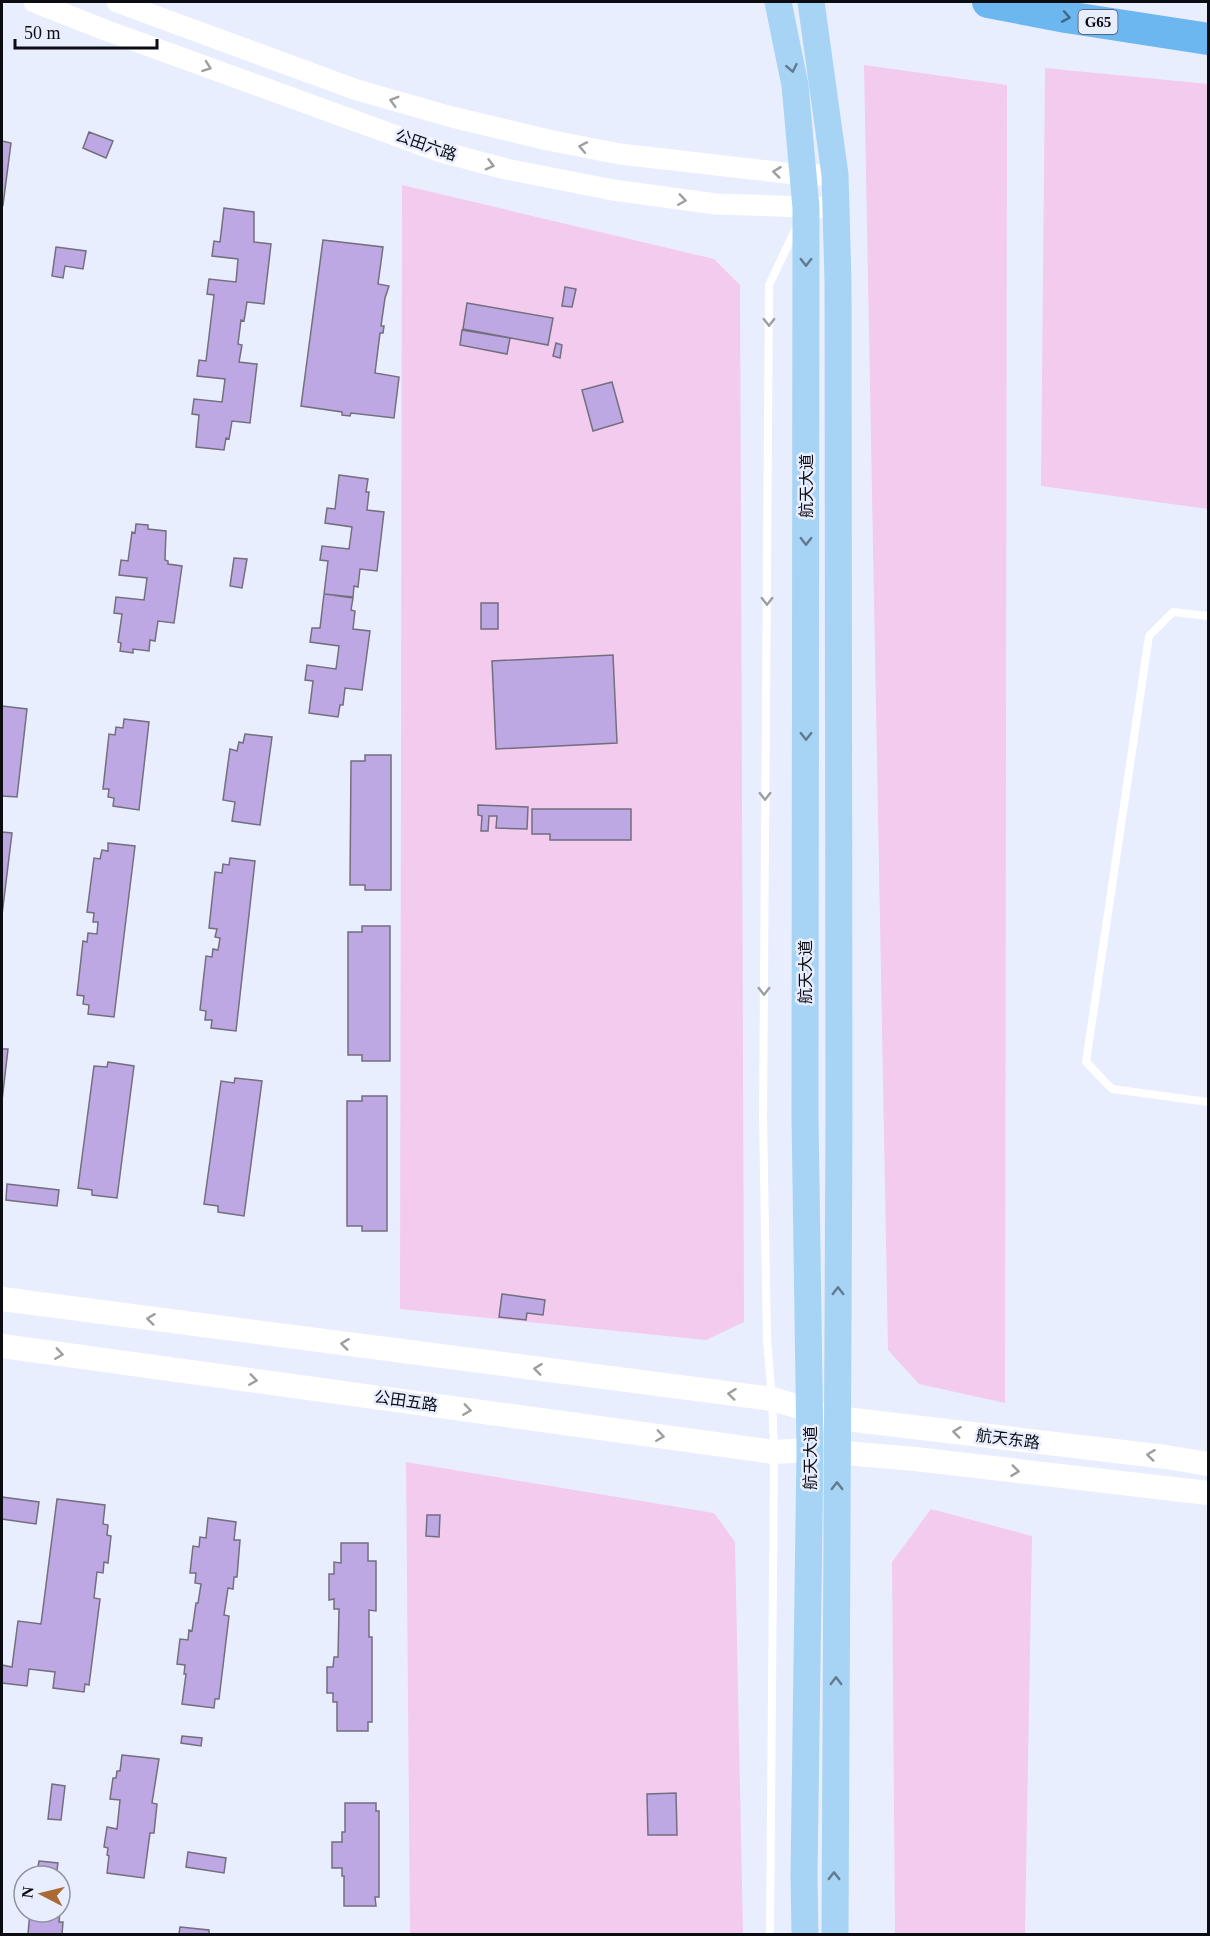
<svg xmlns="http://www.w3.org/2000/svg" width="1210" height="1936" font-family="'Times New Roman','Noto Sans SC',serif">
	<rect width="100%" height="100%" fill="#e9eeff"/>
	<!-- green -->
	<path fill="#f3cbee" d="M 864,65 L 1007,85 L 1005,1403 L 919,1384 L 888,1350 Z
		M 1045,68 L 1208,84 L 1208,509 L 1041,486 Z
		M 402,185 L 714,259 L 740,285 L 744,1322 L 706,1340 L 400,1309 Z
		M 406,1462 L 714,1513 L 735,1542 L 743,1934 L 410,1934 Z
		M 931,1509 L 1032,1536 L 1025,1934 L 895,1934 L 892,1562 Z"/>
	<!-- building -->
	<path fill="#bda8e4" stroke="#736f7d" stroke-width="1.5" d="M 89,132 L 113,141 L 106,158 L 83,148 Z
		M 2,141 L 11,143 L 3,205 L 2,204 Z
		M 224,208 L 254,212 L 254,242 L 271,244 L 264,304 L 247,302 L 244,321 L 241,320 L 238,344 L 242,345 L 239,362 L 257,364 L 250,423 L 232,421 L 229,439 L 226,438 L 224,450 L 196,447 L 199,415 L 192,414 L 194,399 L 222,402 L 225,379 L 197,376 L 199,360 L 206,361 L 214,295 L 207,294 L 209,279 L 236,282 L 238,259 L 212,256 L 214,241 L 220,242 Z
		M 323,240 L 383,247 L 378,284 L 389,286 L 385,298 L 381,326 L 384,326 L 383,333 L 380,333 L 375,373 L 399,377 L 394,418 L 351,413 L 350,416 L 342,415 L 342,412 L 301,406 Z
		M 56,247 L 86,251 L 83,269 L 65,266 L 63,278 L 52,276 Z
		M 565,287 L 576,289 L 572,307 L 562,306 Z
		M 467,303 L 553,318 L 548,345 L 463,329 Z
		M 462,330 L 510,338 L 507,354 L 460,345 Z
		M 556,343 L 562,345 L 560,358 L 553,356 Z
		M 612,382 L 623,422 L 593,431 L 582,390 Z
		M 339,475 L 368,479 L 366,492 L 369,492 L 367,510 L 384,512 L 377,571 L 360,569 L 358,587 L 354,586 L 353,597 L 324,594 L 328,561 L 320,560 L 322,546 L 349,549 L 352,527 L 325,523 L 327,508 L 335,509 Z
		M 136,524 L 148,525 L 148,529 L 166,531 L 165,560 L 168,561 L 168,564 L 182,566 L 174,623 L 158,621 L 155,641 L 150,640 L 149,651 L 133,649 L 133,653 L 120,651 L 121,643 L 118,642 L 122,614 L 114,613 L 116,597 L 144,600 L 147,578 L 119,575 L 121,560 L 128,561 L 132,532 L 135,533 Z
		M 234,558 L 247,559 L 242,588 L 230,586 Z
		M 324,594 L 353,598 L 351,610 L 355,611 L 353,629 L 370,631 L 362,690 L 345,688 L 343,705 L 340,705 L 338,717 L 309,713 L 313,681 L 305,680 L 307,665 L 336,669 L 339,646 L 310,642 L 312,628 L 320,628 Z
		M 481,603 L 498,603 L 498,629 L 481,629 Z
		M 613,655 L 617,743 L 496,749 L 492,661 Z
		M 2,706 L 27,709 L 17,797 L 2,796 Z
		M 124,719 L 149,722 L 139,810 L 113,806 L 114,798 L 108,797 L 109,789 L 103,789 L 109,734 L 115,735 L 116,727 L 123,728 Z
		M 245,734 L 272,737 L 260,825 L 232,821 L 235,802 L 223,800 L 230,749 L 237,751 L 239,742 L 243,743 Z
		M 365,755 L 391,755 L 391,890 L 365,890 L 365,885 L 350,885 L 351,761 L 365,761 Z
		M 478,805 L 528,807 L 527,829 L 496,828 L 497,816 L 489,816 L 488,831 L 481,831 L 482,816 L 478,815 Z
		M 532,809 L 631,809 L 631,840 L 550,840 L 550,834 L 532,834 Z
		M 2,832 L 12,833 L 2,915 Z
		M 108,843 L 135,846 L 114,1017 L 88,1014 L 89,1005 L 83,1004 L 84,996 L 77,995 L 83,941 L 87,942 L 88,933 L 97,934 L 98,922 L 93,922 L 94,913 L 87,912 L 94,858 L 100,859 L 102,850 L 108,851 Z
		M 230,858 L 255,861 L 236,1031 L 211,1028 L 212,1020 L 205,1020 L 206,1011 L 200,1010 L 206,956 L 212,957 L 213,949 L 218,950 L 220,938 L 215,937 L 217,929 L 209,928 L 215,872 L 222,873 L 223,864 L 229,865 Z
		M 362,926 L 390,926 L 390,1061 L 362,1061 L 362,1055 L 348,1055 L 348,932 L 362,932 Z
		M 2,1049 L 8,1049 L 2,1101 Z
		M 108,1062 L 134,1066 L 117,1198 L 92,1195 L 92,1190 L 78,1188 L 94,1066 L 107,1067 Z
		M 235,1078 L 262,1081 L 244,1216 L 218,1212 L 218,1206 L 204,1204 L 221,1081 L 234,1083 Z
		M 362,1096 L 387,1096 L 387,1231 L 362,1231 L 362,1226 L 347,1226 L 347,1101 L 362,1101 Z
		M 7,1184 L 59,1190 L 57,1206 L 6,1200 Z
		M 502,1294 L 545,1300 L 543,1315 L 527,1313 L 526,1320 L 499,1317 Z
		M 2,1497 L 39,1502 L 36,1524 L 2,1519 Z
		M 57,1499 L 105,1505 L 103,1524 L 108,1525 L 107,1535 L 111,1536 L 108,1563 L 104,1562 L 103,1573 L 97,1572 L 94,1598 L 100,1599 L 89,1685 L 85,1684 L 84,1692 L 53,1688 L 55,1672 L 29,1669 L 27,1686 L 2,1683 L 2,1665 L 12,1667 L 18,1621 L 41,1624 Z
		M 427,1515 L 440,1515 L 439,1537 L 426,1536 Z
		M 208,1518 L 236,1522 L 234,1540 L 240,1540 L 237,1577 L 234,1577 L 233,1589 L 228,1588 L 224,1615 L 229,1616 L 219,1699 L 215,1699 L 214,1708 L 182,1704 L 186,1674 L 184,1674 L 185,1665 L 177,1664 L 180,1639 L 188,1640 L 189,1630 L 192,1631 L 196,1603 L 198,1603 L 201,1584 L 195,1583 L 196,1573 L 190,1573 L 193,1546 L 199,1547 L 200,1537 L 206,1538 Z
		M 341,1543 L 368,1543 L 368,1561 L 376,1561 L 376,1611 L 369,1610 L 369,1637 L 372,1637 L 372,1722 L 368,1722 L 368,1731 L 337,1731 L 337,1702 L 333,1702 L 333,1693 L 327,1693 L 327,1667 L 333,1667 L 334,1657 L 338,1657 L 339,1609 L 334,1609 L 334,1599 L 329,1600 L 329,1574 L 334,1574 L 334,1562 L 341,1563 Z
		M 182,1736 L 202,1738 L 201,1746 L 181,1743 Z
		M 122,1755 L 159,1759 L 152,1803 L 157,1804 L 154,1833 L 150,1833 L 144,1878 L 107,1873 L 109,1856 L 107,1855 L 108,1848 L 104,1847 L 107,1827 L 117,1829 L 120,1800 L 110,1799 L 113,1778 L 116,1778 L 117,1771 L 120,1771 Z
		M 52,1784 L 65,1786 L 61,1820 L 48,1819 Z
		M 676,1793 L 677,1835 L 648,1835 L 647,1794 Z
		M 345,1803 L 376,1803 L 376,1811 L 379,1811 L 379,1897 L 375,1897 L 376,1906 L 344,1906 L 344,1876 L 342,1876 L 342,1868 L 332,1868 L 332,1842 L 342,1842 L 342,1832 L 345,1832 Z
		M 188,1852 L 226,1858 L 224,1873 L 186,1867 Z
		M 39,1861 L 58,1863 L 57,1870 L 38,1867 Z
		M 30,1912 L 60,1912 L 59,1922 L 63,1922 L 62,1934 L 28,1934 Z
		M 180,1927 L 209,1930 L 209,1934 L 179,1934 Z"/>
	<g fill="none" stroke-linecap="round" stroke-linejoin="round">
		<!-- service -->
		<path stroke="#fff" stroke-width="8" d="M 1208,616 L 1173,612 L 1149,636 L 1086,1062 L 1112,1089 L 1208,1102
			M 770,1934 L 774,1452 L 772,1399 L 767,1340 L 763,1119 L 769,285 L 796,228"/>
		<!-- tertiary -->
		<path stroke="#fff" stroke-width="21" d="M 34,2 L 105,30 L 438,151 L 506,169 L 613,190 L 716,204 L 836,208
			M 117,2 L 357,90 L 452,117 L 548,140 L 620,154 L 803,175 L 835,175"/>
		<!-- secondary -->
		<path stroke="#fff" stroke-width="24" d="M 2,1299 L 772,1399 L 837,1418 L 1166,1457 L 1208,1464
			M 2,1346 L 774,1452 L 810,1450 L 915,1459 L 1208,1493"/>
		<!-- primary -->
		<path stroke="#a7d4f5" stroke-width="27" d="M 778,2 L 795,85 L 806,208 L 805,1116 L 810,1450 L 804,1876 L 805,1934
			M 811,2 L 835,175 L 838,281 L 839,1119 L 835,1934"/>
		<!-- motorway -->
		<path stroke="#6cb7ef" stroke-width="32" d="M 988,2 L 1066,17 L 1208,39"/>
	</g>
	<!-- one-way arrows -->
	<defs><path id="oneway-chevron" d="M-2-3.5L2.5 0L-2 3.5" fill="none" stroke-width="1.6" stroke-linecap="round" stroke-linejoin="round" transform="scale(1.5)"/></defs>
	<use stroke="#406a8c" href="#oneway-chevron" transform="translate(1066 17) rotate(10)"/>
	<g stroke="#9d9ea0">
		<use href="#oneway-chevron" transform="translate(207 67) rotate(20)"/>
		<use href="#oneway-chevron" transform="translate(394 101) rotate(-164)"/>
		<use href="#oneway-chevron" transform="translate(583 147) rotate(-169)"/>
		<use href="#oneway-chevron" transform="translate(490 165) rotate(15)"/>
		<use href="#oneway-chevron" transform="translate(777 172) rotate(-173)"/>
		<use href="#oneway-chevron" transform="translate(682 200) rotate(8)"/>
		<use href="#oneway-chevron" transform="translate(769 322) rotate(90)"/>
		<use href="#oneway-chevron" transform="translate(767 601) rotate(90)"/>
		<use href="#oneway-chevron" transform="translate(765 796) rotate(90)"/>
		<use href="#oneway-chevron" transform="translate(764 991) rotate(90)"/>
		<use href="#oneway-chevron" transform="translate(151 1319) rotate(-173)"/>
		<use href="#oneway-chevron" transform="translate(345 1344) rotate(-173)"/>
		<use href="#oneway-chevron" transform="translate(59 1354) rotate(8)"/>
		<use href="#oneway-chevron" transform="translate(538 1369) rotate(-173)"/>
		<use href="#oneway-chevron" transform="translate(253 1380) rotate(8)"/>
		<use href="#oneway-chevron" transform="translate(732 1394) rotate(-173)"/>
		<use href="#oneway-chevron" transform="translate(467 1410) rotate(8)"/>
		<use href="#oneway-chevron" transform="translate(957 1432) rotate(-173)"/>
		<use href="#oneway-chevron" transform="translate(660 1436) rotate(8)"/>
		<use href="#oneway-chevron" transform="translate(1151 1455) rotate(-173)"/>
		<use href="#oneway-chevron" transform="translate(1015 1471) rotate(7)"/>
	</g>
	<g stroke="#617a8f">
		<use href="#oneway-chevron" transform="translate(792 68) rotate(79)"/>
		<use href="#oneway-chevron" transform="translate(806 262) rotate(90)"/>
		<use href="#oneway-chevron" transform="translate(806 541) rotate(90)"/>
		<use href="#oneway-chevron" transform="translate(806 736) rotate(90)"/>
		<use href="#oneway-chevron" transform="translate(838 1291) rotate(-90)"/>
		<use href="#oneway-chevron" transform="translate(837 1486) rotate(-90)"/>
		<use href="#oneway-chevron" transform="translate(836 1681) rotate(-90)"/>
		<use href="#oneway-chevron" transform="translate(834 1876) rotate(-90)"/>
	</g>
	<g text-anchor="middle" dominant-baseline="central" stroke-width="5" stroke-linejoin="round" paint-order="stroke">
		<!-- shield labels -->
		<rect fill="#e9eeff" stroke="#4e5059" stroke-width="1.5" x="1078.5" y="10" width="39" height="24" rx="4.5"/>
		<g font-size="15" font-weight="bold" fill="#0b0d12">
			<text x="1098" y="22">G65</text>
		</g>
		<!-- street labels -->
		<g font-size="16" fill="#0b0d12" stroke="#e9eeff">
			<text transform="translate(426 145) rotate(19)">公田六路</text>
			<text transform="translate(806 486) rotate(-90)">航天大道</text>
			<text transform="translate(805 972) rotate(-90)">航天大道</text>
			<text transform="translate(406 1401) rotate(8)">公田五路</text>
			<text transform="translate(1008 1439) rotate(7)">航天东路</text>
			<text transform="translate(810 1458) rotate(-90)">航天大道</text>
		</g>
	</g>
	<!-- border -->
	<rect width="1210" height="1936" fill="none" stroke="#0b0d12" stroke-width="6"/>
	<!-- north arrow -->
	<g transform="translate(42 1894) rotate(277)"><circle r="28" fill="#e9eeff" stroke="#9094a0" stroke-width="1.5"/>
	<path d="M0-4.5L10 22L0 15L-10 22Z" fill="#ab6935"/>
	<text y="-9" font-size="16" font-weight="bold" text-anchor="middle" fill="#0b0d12">N</text>
	</g>
	<!-- scale -->
	<path d="M15 39v9h142v-9" fill="none" stroke="#0b0d12" stroke-width="3"/>
	<text x="24" y="39" font-size="18" fill="#0b0d12" stroke="#e9eeff" stroke-width="4.5" paint-order="stroke">50 m</text>
</svg>
